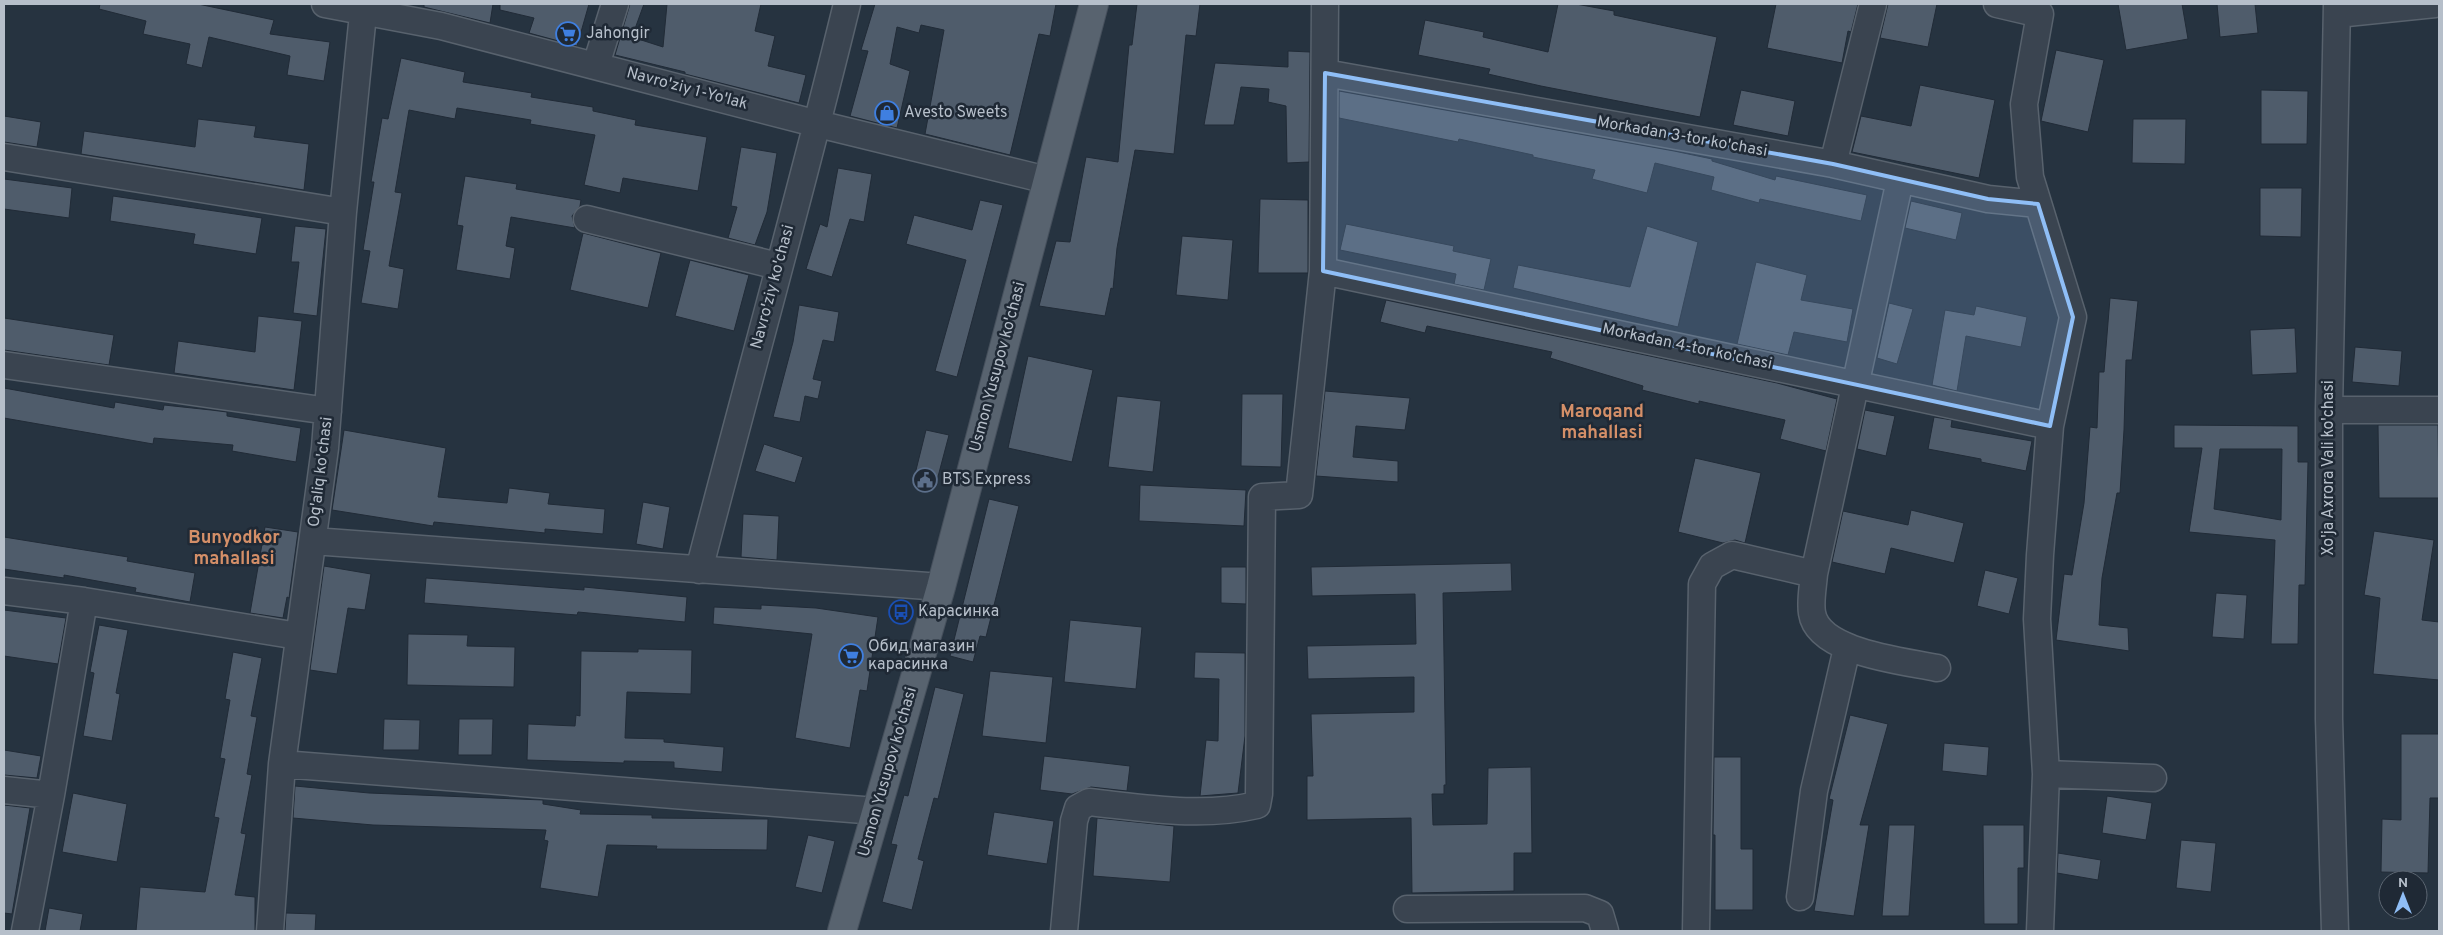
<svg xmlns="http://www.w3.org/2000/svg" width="2443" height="935" font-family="Overpass,sans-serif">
	<rect width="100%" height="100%" fill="#263340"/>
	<!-- building -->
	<path fill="#4f5c6b" stroke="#212b37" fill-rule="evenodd" d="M 100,4 L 198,4 L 274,20 L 270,34 L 330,42 L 324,81 L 287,75 L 290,56 L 209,37 L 202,68 L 186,64 L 190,44 L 143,34 L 146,21 L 99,9 Z
		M 424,4 L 493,4 L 490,23 L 424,7 Z
		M 500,4 L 589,4 L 577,46 L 529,33 L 534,18 L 500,10 Z
		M 630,4 L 644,4 L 632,37 L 663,47 L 667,4 L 761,4 L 755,31 L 775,36 L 768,66 L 806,75 L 799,103 L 685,74 L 685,72 L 615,55 Z
		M 875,4 L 1056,4 L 1050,36 L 1039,34 L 1010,155 L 925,134 L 944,30 L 921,25 L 919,33 L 897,27 L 890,64 L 910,71 L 897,128 L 850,116 L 868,51 L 861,50 Z
		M 1137,4 L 1200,4 L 1196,36 L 1186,35 L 1174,154 L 1135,150 L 1117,248 L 1113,289 L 1111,288 L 1105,316 L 1039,306 L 1056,241 L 1070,242 L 1086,157 L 1118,162 L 1129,45 L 1132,45 Z
		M 1558,4 L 1576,4 L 1614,11 L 1614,15 L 1717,37 L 1700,117 L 1541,86 L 1488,74 L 1490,69 L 1418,55 L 1425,20 L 1484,32 L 1483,37 L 1548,52 Z
		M 1776,4 L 1858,4 L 1851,32 L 1848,31 L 1842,63 L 1767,48 Z
		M 1888,4 L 1937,4 L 1928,47 L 1880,38 Z
		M 2118,4 L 2182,4 L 2188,39 L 2126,50 Z
		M 2217,4 L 2255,4 L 2258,33 L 2220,37 Z
		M 2056,50 L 2104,60 L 2088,132 L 2041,121 Z
		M 1288,51 L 1310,52 L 1309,162 L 1287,163 L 1286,106 L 1268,102 L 1269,89 L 1241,87 L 1234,125 L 1204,125 L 1215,63 L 1288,67 Z
		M 401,58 L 465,72 L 463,82 L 532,93 L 531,97 L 593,107 L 593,111 L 636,120 L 635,125 L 707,137 L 698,191 L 623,178 L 620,193 L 584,185 L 595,135 L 530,124 L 531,120 L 457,108 L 455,119 L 409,110 L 395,192 L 402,193 L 389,266 L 404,269 L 398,309 L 361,303 L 370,251 L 363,250 L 374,182 L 371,182 L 382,118 L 388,119 Z
		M 1920,85 L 1995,100 L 1979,178 L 1852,152 L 1861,116 L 1911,126 Z
		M 1741,90 L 1795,101 L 1788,136 L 1733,125 Z
		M 2261,90 L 2308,91 L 2307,144 L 2261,144 Z
		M 1339,91 L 1674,151 L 1712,159 L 1712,161 L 1775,180 L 1776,176 L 1867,195 L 1861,221 L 1760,199 L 1759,203 L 1711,190 L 1714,177 L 1655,163 L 1647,193 L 1592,179 L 1595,170 L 1533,157 L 1533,155 L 1459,139 L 1458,142 L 1339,118 Z
		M 4,116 L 41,122 L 37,147 L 4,142 Z
		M 198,119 L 256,126 L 254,137 L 309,144 L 304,190 L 81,154 L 84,131 L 195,147 Z
		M 2133,119 L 2186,119 L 2185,164 L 2132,163 Z
		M 741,147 L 777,153 L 767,212 L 755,245 L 728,238 L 737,207 L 731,206 Z
		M 838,168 L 872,174 L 864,222 L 850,219 L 832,277 L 806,269 L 820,224 L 827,227 Z
		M 465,176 L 517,184 L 516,189 L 581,200 L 580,206 L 572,216 L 575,228 L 511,217 L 506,246 L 515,248 L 510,279 L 456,270 L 463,226 L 457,225 Z
		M 4,179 L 72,188 L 69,218 L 4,209 Z
		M 2260,188 L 2302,188 L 2301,237 L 2260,236 Z
		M 113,196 L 262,218 L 256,254 L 193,244 L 195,234 L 110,221 Z
		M 1260,199 L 1308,200 L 1308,273 L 1258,273 Z
		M 980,200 L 1003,205 L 957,377 L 935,371 L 966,260 L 906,244 L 914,215 L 972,230 Z
		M 1911,201 L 1962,213 L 1956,240 L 1905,228 Z
		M 1346,224 L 1454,246 L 1453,251 L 1491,259 L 1484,290 L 1454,284 L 1456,274 L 1340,250 Z
		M 295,226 L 326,229 L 317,316 L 293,313 L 299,262 L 291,262 Z
		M 1647,226 L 1698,242 L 1678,327 L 1513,288 L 1518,265 L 1630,287 Z
		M 583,233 L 661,253 L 648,308 L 570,290 Z
		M 1182,236 L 1233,240 L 1228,300 L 1176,295 Z
		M 690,260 L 749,275 L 734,331 L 675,316 Z
		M 1756,262 L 1807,275 L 1801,300 L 1853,309 L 1847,342 L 1794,332 L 1788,355 L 1737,344 Z
		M 2110,298 L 2138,301 L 2132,360 L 2126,360 L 2124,430 L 2120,493 L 2117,493 L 2102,578 L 2099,625 L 2128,628 L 2129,651 L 2056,640 L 2064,574 L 2072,575 L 2084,503 L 2090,427 L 2097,428 L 2099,372 L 2104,372 Z
		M 1386,300 L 1777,383 L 1837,399 L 1826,451 L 1780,439 L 1785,420 L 1699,401 L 1699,404 L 1642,390 L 1643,386 L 1550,358 L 1552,352 L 1427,326 L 1425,333 L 1380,322 Z
		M 1889,303 L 1913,309 L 1897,364 L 1877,358 Z
		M 799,305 L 839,312 L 834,342 L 823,340 L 813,379 L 822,381 L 818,399 L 805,396 L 800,422 L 773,417 L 793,342 Z
		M 1976,306 L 2027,317 L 2021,347 L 1966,336 L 1957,391 L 1932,385 L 1945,310 L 1974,315 Z
		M 258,316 L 302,321 L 294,390 L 174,373 L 178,341 L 255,352 Z
		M 4,318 L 114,335 L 109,365 L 4,350 Z
		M 2295,328 L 2297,373 L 2252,375 L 2250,330 Z
		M 2355,347 L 2402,351 L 2399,386 L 2352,382 Z
		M 1028,356 L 1093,370 L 1072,462 L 1008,448 Z
		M 4,388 L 114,408 L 115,402 L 163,410 L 164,405 L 211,410 L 227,412 L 227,416 L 301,428 L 296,462 L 232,451 L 233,445 L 154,438 L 153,444 L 4,418 Z
		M 1325,391 L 1410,398 L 1405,430 L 1356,426 L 1353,457 L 1398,461 L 1398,482 L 1316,476 Z
		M 1242,394 L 1283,394 L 1281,467 L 1241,466 Z
		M 1117,396 L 1161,401 L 1153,472 L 1108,467 Z
		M 1865,410 L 1895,416 L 1886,456 L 1857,449 Z
		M 1934,417 L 1952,420 L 1951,427 L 2032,441 L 2026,471 L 1981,462 L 1981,459 L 1928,449 Z
		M 2174,425 L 2298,426 L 2298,462 L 2308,462 L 2305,585 L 2299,585 L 2298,644 L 2271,644 L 2275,540 L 2189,532 L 2202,448 L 2174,448 ZM 2220,449 L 2282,449 L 2281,520 L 2214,509 Z
		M 2378,425 L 2438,425 L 2439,498 L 2379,498 Z
		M 344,430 L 446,448 L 438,497 L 507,503 L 509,488 L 550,493 L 548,504 L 605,509 L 603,534 L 545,529 L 545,533 L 434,522 L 433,526 L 332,510 Z
		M 926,430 L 949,435 L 935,488 L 913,482 Z
		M 764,444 L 803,457 L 795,483 L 755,471 Z
		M 1695,458 L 1761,473 L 1745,543 L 1735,540 L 1723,543 L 1678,532 Z
		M 1140,485 L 1246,490 L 1244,526 L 1139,521 Z
		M 989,499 L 1019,506 L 986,637 L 980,636 L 973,662 L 950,656 Z
		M 643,502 L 670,507 L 663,549 L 636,544 Z
		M 1911,510 L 1964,523 L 1954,563 L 1891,548 L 1885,574 L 1832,562 L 1843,511 L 1908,525 Z
		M 743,514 L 779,516 L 777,560 L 741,557 Z
		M 265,527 L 298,532 L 289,598 L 287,597 L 283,618 L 250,613 Z
		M 2374,531 L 2434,540 L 2422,620 L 2439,622 L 2439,680 L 2373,674 L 2380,598 L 2364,595 Z
		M 4,537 L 128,557 L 127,561 L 195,573 L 190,602 L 135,592 L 136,588 L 64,575 L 64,578 L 4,569 Z
		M 1511,563 L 1512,591 L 1443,593 L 1446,785 L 1444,785 L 1444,794 L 1432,794 L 1433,825 L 1487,824 L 1488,768 L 1531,767 L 1532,853 L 1514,853 L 1514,891 L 1412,893 L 1411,818 L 1307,820 L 1307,776 L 1313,776 L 1311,714 L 1414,712 L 1414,677 L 1308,679 L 1307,646 L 1416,644 L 1415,594 L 1312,596 L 1311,567 Z
		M 324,566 L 371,574 L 365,610 L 348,608 L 337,674 L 310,670 Z
		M 1221,567 L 1246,567 L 1246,604 L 1221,603 Z
		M 1985,570 L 2018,578 L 2009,614 L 1977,606 Z
		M 426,578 L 584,590 L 584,587 L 687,597 L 685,622 L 578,612 L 577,615 L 424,603 Z
		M 2216,593 L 2247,595 L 2244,639 L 2212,637 Z
		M 761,605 L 816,608 L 878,617 L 867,691 L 860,690 L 850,748 L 795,738 L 812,634 L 713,624 L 714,607 L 761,609 Z
		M 4,610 L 66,618 L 58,664 L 4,656 Z
		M 1070,620 L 1142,627 L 1136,689 L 1064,682 Z
		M 99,625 L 128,630 L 116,693 L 120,694 L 112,741 L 83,736 L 94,673 L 90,672 Z
		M 408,634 L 468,635 L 467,646 L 515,647 L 514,687 L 407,685 Z
		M 638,649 L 692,650 L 691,694 L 627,692 L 625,738 L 664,739 L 664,742 L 724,747 L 722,772 L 674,768 L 674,762 L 624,761 L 624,763 L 527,760 L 528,724 L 575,726 L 576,715 L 580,716 L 581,651 L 638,652 Z
		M 233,652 L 262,658 L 251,716 L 257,717 L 247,774 L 252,775 L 241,833 L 246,834 L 235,895 L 255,897 L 255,931 L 136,931 L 140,887 L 205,892 L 219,818 L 214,817 L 225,759 L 220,758 L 230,700 L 225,699 Z
		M 1195,652 L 1245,653 L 1245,736 L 1238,793 L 1200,796 L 1206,740 L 1218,741 L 1219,679 L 1194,678 Z
		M 990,671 L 1053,677 L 1046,743 L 982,736 Z
		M 935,687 L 964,694 L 938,799 L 934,798 L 918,859 L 924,861 L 912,910 L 882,902 L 897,845 L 891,844 L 904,795 L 908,796 Z
		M 1850,715 L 1888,724 L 1860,825 L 1869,825 L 1854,916 L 1814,911 L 1833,800 L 1829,799 Z
		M 384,719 L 420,720 L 419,750 L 383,750 Z
		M 459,719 L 493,719 L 492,755 L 458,755 Z
		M 2401,734 L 2439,734 L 2439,798 L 2430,798 L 2428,873 L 2381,872 L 2382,819 L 2401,820 Z
		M 1944,743 L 1989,747 L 1987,776 L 1942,771 Z
		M 4,750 L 41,756 L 37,778 L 4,775 Z
		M 1044,756 L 1130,766 L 1127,791 L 1091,787 L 1072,794 L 1040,790 Z
		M 1714,757 L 1741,757 L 1741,849 L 1753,849 L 1753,910 L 1715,910 L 1715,835 L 1713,835 Z
		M 295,786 L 369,793 L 543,800 L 543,804 L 581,810 L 580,814 L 652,815 L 652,818 L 768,819 L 767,850 L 656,849 L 657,846 L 607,845 L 598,897 L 540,888 L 548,841 L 544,840 L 546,830 L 373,825 L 293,818 Z
		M 73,793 L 127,804 L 117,862 L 62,852 Z
		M 2107,796 L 2152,803 L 2146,840 L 2102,833 Z
		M 4,805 L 30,808 L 12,914 L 4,913 Z
		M 994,812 L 1054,821 L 1047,864 L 987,855 Z
		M 1097,818 L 1174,826 L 1170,882 L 1093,876 Z
		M 1889,825 L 1915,825 L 1909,916 L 1882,916 Z
		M 1983,825 L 2024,825 L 2024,868 L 2018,868 L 2018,924 L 1984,924 Z
		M 808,835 L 835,841 L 822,893 L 795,887 Z
		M 2181,840 L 2216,843 L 2211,892 L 2176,888 Z
		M 2058,853 L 2101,860 L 2098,880 L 2057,873 Z
		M 49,908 L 83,914 L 80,931 L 45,931 Z
		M 286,913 L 316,914 L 315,931 L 285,931 Z"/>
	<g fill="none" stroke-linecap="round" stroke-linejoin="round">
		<!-- minor casing -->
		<g stroke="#58626d" stroke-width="29">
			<path id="minor" d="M 325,4 L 441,26 L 818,124 L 1047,180
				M 1997,4 L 2040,14 L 2024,104 L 2030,177 L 2073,317 L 2050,426 L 2040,555 L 2037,619 L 2046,774 L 2040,931
				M 2337,14 L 2435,4
				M 596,65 L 615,4
				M 1325,73 L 1833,164 L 1988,199 L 2038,204
				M 4,157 L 343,212
				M 1833,164 L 1873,4
				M 587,219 L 778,266
				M 1323,271 L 2050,426
				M 4,365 L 328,411
				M 2329,410 L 2439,410
				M 313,541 L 941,587
				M 699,570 C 748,381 801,193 847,4
				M 1814,574 C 1813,587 1810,601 1812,613 C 1818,653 1905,661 1937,668
				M 4,591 L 84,601 L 298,636
				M 282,764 L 876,811
				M 2046,774 L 2153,778
				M 4,790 L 51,795
				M 1800,897 L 1814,791 L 1847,648
				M 1407,909 L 1585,908 L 1600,914 L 1605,931
				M 25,931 L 51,795 L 84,601
				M 270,931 L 282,764 L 325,448 L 343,212 L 364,4
				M 1064,931 L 1074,821 L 1078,808 L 1089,802 C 1145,808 1201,818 1257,805 L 1259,794 L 1262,497 L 1299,495 L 1323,271 L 1325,4
				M 1696,931 L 1702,584 L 1712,566 L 1732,555 L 1814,574 L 1900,180
				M 2335,931 L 2329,719 L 2329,410 L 2337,4"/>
		</g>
		<!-- major casing -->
		<g stroke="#46505c" stroke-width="30">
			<path id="major" d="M 842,931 L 941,587 L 1094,4"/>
		</g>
		<!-- minor -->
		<use href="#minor" stroke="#3a4450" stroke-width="26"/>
		<!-- major -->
		<use href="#major" stroke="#58636f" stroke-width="28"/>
	</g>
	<!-- marked area -->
	<path fill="#8fbef6" fill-opacity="0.2" stroke="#8fbef6" stroke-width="4" stroke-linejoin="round" d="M 1325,73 L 1833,164 L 1988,199 L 2038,204 L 2073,317 L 2050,426 L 1323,271 Z"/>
	<!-- icons -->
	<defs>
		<g id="supermarket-ring" transform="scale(1.25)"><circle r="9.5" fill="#1f2935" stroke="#3f7fe0" stroke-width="1.5"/><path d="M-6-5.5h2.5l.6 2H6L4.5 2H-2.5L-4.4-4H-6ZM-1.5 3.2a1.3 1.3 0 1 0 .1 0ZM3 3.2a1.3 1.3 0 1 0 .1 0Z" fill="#3f7fe0"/></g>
		<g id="shop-ring" transform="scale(1.25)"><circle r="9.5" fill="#1f2935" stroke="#3f7fe0" stroke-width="1.5"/><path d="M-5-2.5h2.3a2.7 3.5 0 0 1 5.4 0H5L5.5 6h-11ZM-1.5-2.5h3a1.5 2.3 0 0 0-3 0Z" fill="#3f7fe0"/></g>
		<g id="civic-ring" transform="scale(1.25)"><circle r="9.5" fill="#1f2935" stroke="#5c6f8a" stroke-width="1.5"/><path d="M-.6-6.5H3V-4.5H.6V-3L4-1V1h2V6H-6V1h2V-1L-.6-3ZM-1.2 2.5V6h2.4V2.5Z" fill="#5c6f8a"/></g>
		<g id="bus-ring" transform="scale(1.25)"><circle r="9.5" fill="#1f2935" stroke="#1a4fb4" stroke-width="1.5"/><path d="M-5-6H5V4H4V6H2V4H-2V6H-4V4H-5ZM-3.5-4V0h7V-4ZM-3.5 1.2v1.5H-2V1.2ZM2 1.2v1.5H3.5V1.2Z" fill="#1a4fb4"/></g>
	</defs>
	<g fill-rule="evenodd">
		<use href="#supermarket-ring" x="568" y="34"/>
		<use href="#shop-ring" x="887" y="113"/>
		<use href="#civic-ring" x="925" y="480"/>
		<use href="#bus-ring" x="901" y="612"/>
		<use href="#supermarket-ring" x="851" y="656"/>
	</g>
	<g text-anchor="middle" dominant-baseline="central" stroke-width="5" stroke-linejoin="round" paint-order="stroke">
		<!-- poi labels -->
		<g font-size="16" fill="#b6bfca" stroke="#1f2935" text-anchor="start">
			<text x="586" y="34">Jahongir</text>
			<text x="904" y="113">Avesto Sweets</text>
			<text x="942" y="480">BTS Express</text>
			<text x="918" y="612">Карасинка</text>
			<text x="868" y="647">Обид магазин<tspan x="868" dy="18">карасинка</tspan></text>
		</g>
		<!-- street labels -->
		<g font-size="16" fill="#b6bfca" stroke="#1f2935">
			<text transform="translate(687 89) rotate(15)">Navro'ziy 1-Yo'lak</text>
			<text transform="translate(1682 137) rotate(10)">Morkadan 3-tor ko'chasi</text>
			<text transform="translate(773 287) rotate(-75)">Navro'ziy ko'chasi</text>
			<text transform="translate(1687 347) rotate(12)">Morkadan 4-tor ko'chasi</text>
			<text transform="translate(998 367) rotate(-75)">Usmon Yusupov ko'chasi</text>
			<text transform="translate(2329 468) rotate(-90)">Xo'ja Axrora Vali ko'chasi</text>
			<text transform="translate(321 472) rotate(-83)">Og'aliq ko'chasi</text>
			<text transform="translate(888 772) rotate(-74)">Usmon Yusupov ko'chasi</text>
		</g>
		<!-- neighbourhood labels -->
		<g font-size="18" font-weight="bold" fill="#d48f68" stroke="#1f2935">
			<text x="1602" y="412">Maroqand<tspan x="1602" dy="21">mahallasi</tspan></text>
			<text x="234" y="538">Bunyodkor<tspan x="234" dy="21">mahallasi</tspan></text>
		</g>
	</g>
	<!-- border -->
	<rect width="2443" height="935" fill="none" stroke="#b6bfca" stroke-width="10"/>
	<!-- north arrow -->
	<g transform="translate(2403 895)"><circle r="24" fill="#1f2935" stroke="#5b6571"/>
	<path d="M0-4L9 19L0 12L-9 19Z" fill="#8fbef6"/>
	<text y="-8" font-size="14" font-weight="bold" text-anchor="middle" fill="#b6bfca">N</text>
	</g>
</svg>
